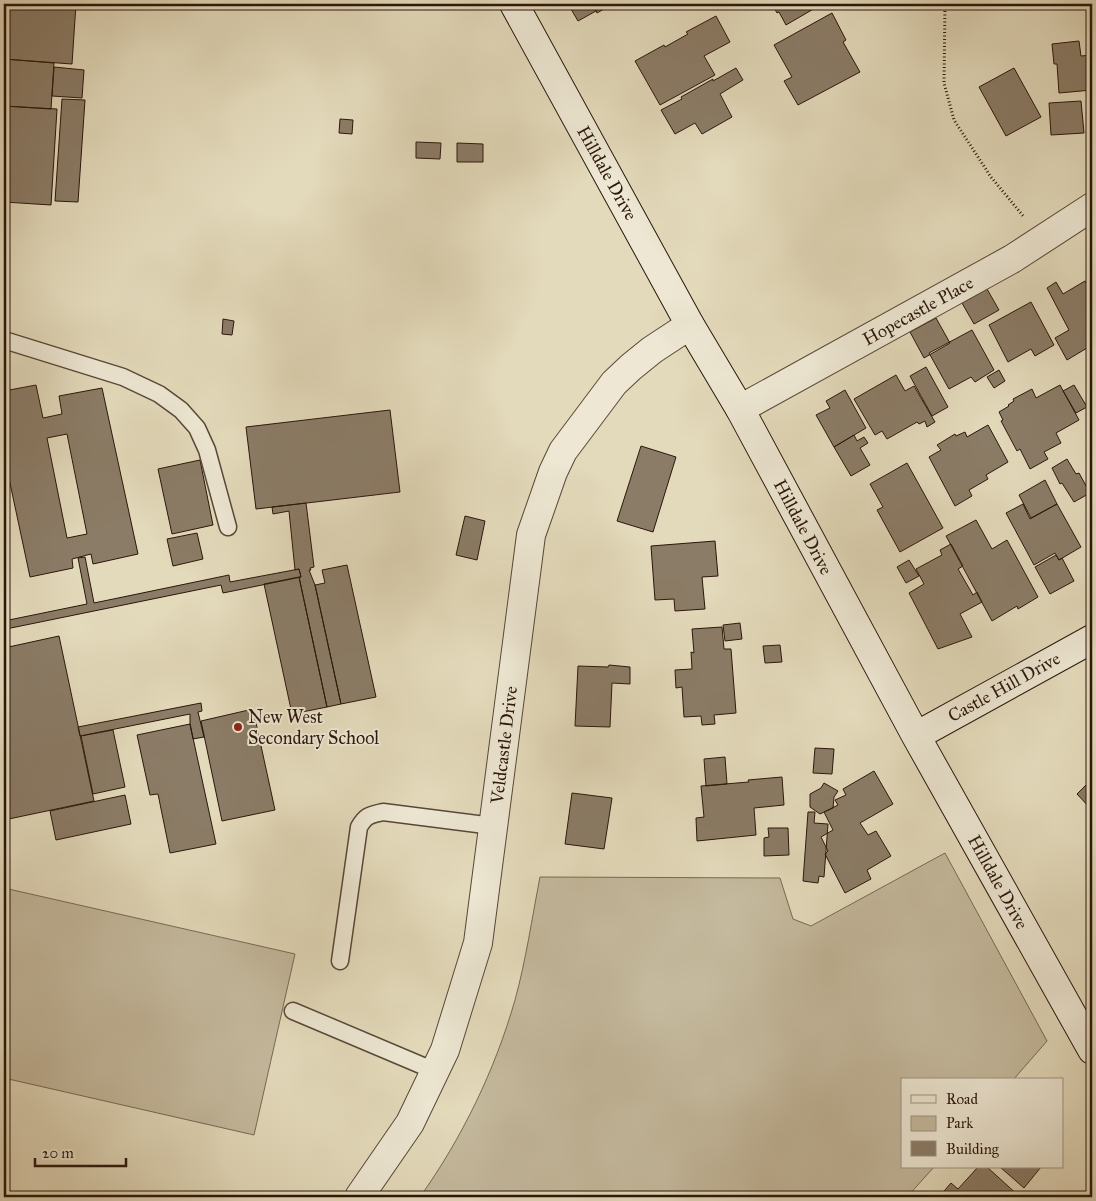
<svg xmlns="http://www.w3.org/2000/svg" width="1096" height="1201" font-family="'IM FELL Great Primer',serif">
	<rect width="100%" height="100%" fill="#e3dabb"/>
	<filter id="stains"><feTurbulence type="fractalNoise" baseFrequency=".004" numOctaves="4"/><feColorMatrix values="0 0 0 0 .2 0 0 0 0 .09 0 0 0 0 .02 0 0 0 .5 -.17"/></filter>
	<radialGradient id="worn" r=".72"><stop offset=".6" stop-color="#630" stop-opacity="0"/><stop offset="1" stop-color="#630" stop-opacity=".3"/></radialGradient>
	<!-- green -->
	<path fill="#c4b99d" stroke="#786854" d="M 945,853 L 1047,1041 L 1013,1080 L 902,1080 L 902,1167 L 934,1167 L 907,1197 L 420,1197 C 462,1138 495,1070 515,1000 C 526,960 532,918 540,877 L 780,878 L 793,919 L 811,926 Z
		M 4,888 L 295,954 L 254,1135 L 4,1078 Z"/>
	<!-- building -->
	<path fill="#8b7c67" stroke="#2b160b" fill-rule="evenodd" d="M 4,4 L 76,4 L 72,64 L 4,59 Z
		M 581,4 L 592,4 L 596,11 L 578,21 L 571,9 Z
		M 593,4 L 613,4 L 597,13 Z
		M 772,4 L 822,4 L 786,25 L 779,12 L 777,13 Z
		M 832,13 L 846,40 L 843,42 L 860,72 L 798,105 L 784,81 L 792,77 L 774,45 Z
		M 716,16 L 730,42 L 704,56 L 715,75 L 660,105 L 635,61 L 664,45 L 665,47 L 688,34 L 686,32 Z
		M 1079,41 L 1081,56 L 1092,55 L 1092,90 L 1059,93 L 1057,64 L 1054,64 L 1052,44 Z
		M 4,59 L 54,63 L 51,109 L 4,106 Z
		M 54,67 L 84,70 L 82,98 L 52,96 Z
		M 736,68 L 743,80 L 720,94 L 732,117 L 702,134 L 695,123 L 675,134 L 661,110 L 682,99 L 681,97 L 713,79 L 713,81 Z
		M 1014,68 L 1041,117 L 1006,136 L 979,87 Z
		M 62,99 L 85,100 L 78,202 L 55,201 Z
		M 1081,101 L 1084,133 L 1051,135 L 1049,103 Z
		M 4,106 L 57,109 L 51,205 L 4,202 Z
		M 340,119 L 353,120 L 352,134 L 339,133 Z
		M 416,142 L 441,143 L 440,159 L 416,158 Z
		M 457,143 L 483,144 L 483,162 L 457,162 Z
		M 1085,281 L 1092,294 L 1092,345 L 1067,360 L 1055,338 L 1069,330 L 1047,288 L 1056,282 L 1063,294 Z
		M 987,289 L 999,310 L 974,324 L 962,303 Z
		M 1031,302 L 1054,345 L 1035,356 L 1031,349 L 1008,362 L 989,325 Z
		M 936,318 L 950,343 L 924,358 L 910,332 Z
		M 223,319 L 234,321 L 232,335 L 222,334 Z
		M 972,330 L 994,370 L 975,382 L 971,377 L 949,389 L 929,353 Z
		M 926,367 L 948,407 L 932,416 L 910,376 Z
		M 999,370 L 1005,381 L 994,388 L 987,377 Z
		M 896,375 L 905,391 L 914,386 L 935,422 L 927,427 L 925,421 L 919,424 L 917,422 L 887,439 L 882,431 L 875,435 L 854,399 Z
		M 36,385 L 43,418 L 62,414 L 59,396 L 102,388 L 138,554 L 93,564 L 91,554 L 72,559 L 73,568 L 30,577 L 4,455 L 4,391 ZM 67,434 L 87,534 L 67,538 L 47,438 Z
		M 1060,385 L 1079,420 L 1056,433 L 1061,443 L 1044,452 L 1048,459 L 1030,469 L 1020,449 L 1017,451 L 1001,421 L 1003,420 L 999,412 L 1009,406 L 1008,405 L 1014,401 L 1013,399 L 1032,389 L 1036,398 Z
		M 1074,385 L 1087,407 L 1076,413 L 1063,391 Z
		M 845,390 L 866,428 L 834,447 L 816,415 L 830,408 L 826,401 Z
		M 390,410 L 400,492 L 256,509 L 246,427 Z
		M 988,425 L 1008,462 L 986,475 L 988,479 L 969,490 L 972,496 L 955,506 L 929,457 L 941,450 L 937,445 L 955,434 L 956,436 L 965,432 L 967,437 Z
		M 854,435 L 857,441 L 864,437 L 868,443 L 860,448 L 870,465 L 851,476 L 834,447 Z
		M 641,446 L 676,457 L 653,532 L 617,521 Z
		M 1067,459 L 1076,474 L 1079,473 L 1090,493 L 1074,502 L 1062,483 L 1060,484 L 1052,468 Z
		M 200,460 L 213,525 L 172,534 L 158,469 Z
		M 907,463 L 943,528 L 900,552 L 877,510 L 883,507 L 870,484 Z
		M 1045,480 L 1057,504 L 1031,518 L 1019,495 Z
		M 306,503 L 314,567 L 310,568 L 311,570 L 309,570 L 315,585 L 341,704 L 327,707 L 299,577 L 301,577 L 299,569 L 295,570 L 289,511 L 273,514 L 272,507 Z
		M 1023,504 L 1030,519 L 1057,504 L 1081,547 L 1059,560 L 1055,553 L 1034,565 L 1006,513 Z
		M 465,516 L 485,521 L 477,560 L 456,555 Z
		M 976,520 L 992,549 L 1007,540 L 1038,597 L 1018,609 L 1017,606 L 992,621 L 946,536 Z
		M 197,533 L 203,559 L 173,566 L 167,539 Z
		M 715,541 L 718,576 L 702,577 L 705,609 L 675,611 L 674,599 L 655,600 L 651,546 Z
		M 951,544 L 963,566 L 958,569 L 973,595 L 977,592 L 982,602 L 960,614 L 972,637 L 938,649 L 909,593 L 924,584 L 916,569 L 942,555 L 940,550 Z
		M 1056,555 L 1059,560 L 1062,558 L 1074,581 L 1050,594 L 1035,567 Z
		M 85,557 L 94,603 L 229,575 L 230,582 L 299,569 L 301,577 L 223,593 L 221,585 L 6,629 L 10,647 L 4,648 L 4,621 L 87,604 L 78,558 Z
		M 909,560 L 919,576 L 906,583 L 897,567 Z
		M 347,565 L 376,697 L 341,704 L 315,585 L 325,583 L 322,570 Z
		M 299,577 L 327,707 L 292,714 L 264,584 Z
		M 740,623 L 742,639 L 725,641 L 723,625 Z
		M 722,627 L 724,649 L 731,649 L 736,713 L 714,715 L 715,724 L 702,725 L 701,716 L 684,717 L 682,687 L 676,688 L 675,670 L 692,669 L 691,652 L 694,653 L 692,629 Z
		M 59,636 L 94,801 L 4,820 L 4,648 Z
		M 780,645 L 782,662 L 765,663 L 763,646 Z
		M 609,665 L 630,667 L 630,684 L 612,683 L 610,727 L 575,726 L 578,666 L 608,667 Z
		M 201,703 L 202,711 L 198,712 L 204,737 L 193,739 L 190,724 L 190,714 L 80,736 L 78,727 Z
		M 253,709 L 275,810 L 222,821 L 201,721 Z
		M 190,724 L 216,844 L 170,853 L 158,794 L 150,795 L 137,735 Z
		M 113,730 L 125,787 L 93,794 L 81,736 Z
		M 815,748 L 834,749 L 832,774 L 813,773 Z
		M 725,757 L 727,784 L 706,786 L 704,759 Z
		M 874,771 L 893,804 L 860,823 L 868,835 L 876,831 L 891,856 L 867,870 L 871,879 L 845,893 L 825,854 L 828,851 L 821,837 L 833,830 L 824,812 L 838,805 L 835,800 L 846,795 L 843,789 Z
		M 782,777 L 784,805 L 754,808 L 756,835 L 697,841 L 696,818 L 704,817 L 701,786 L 749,782 L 748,780 Z
		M 1092,779 L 1092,810 L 1077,794 Z
		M 824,783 L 838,791 L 834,797 L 833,808 L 820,814 L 810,807 L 810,794 L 821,788 Z
		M 572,793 L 612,798 L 604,849 L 565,844 Z
		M 125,795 L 131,824 L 56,840 L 50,811 Z
		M 808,812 L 815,812 L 814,823 L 828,824 L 824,877 L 819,876 L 818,883 L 803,881 Z
		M 768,828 L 788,828 L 789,855 L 764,856 L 764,838 L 769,837 Z
		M 978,1167 L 987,1167 L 1020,1197 L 939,1197 L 951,1183 L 958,1189 Z
		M 1000,1167 L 1041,1167 L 1024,1188 Z"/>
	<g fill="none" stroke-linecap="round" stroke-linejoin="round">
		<!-- lane casing -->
		<g stroke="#594737" stroke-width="19">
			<path id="lane" d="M 4,340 L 123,377 L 159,394 L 181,410 L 197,428 L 207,450 L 228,527
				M 340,961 L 359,827 C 366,815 370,815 383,812 L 493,826
				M 293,1011 L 435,1071"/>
		</g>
		<!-- street casing -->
		<g stroke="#594737" stroke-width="30">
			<path id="street" d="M 740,409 L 1012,259 L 1092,207
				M 359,1197 L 410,1123 L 445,1050 L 478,943 L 531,535 L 553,472 L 563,451 L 614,383 L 631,367 L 652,350 L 690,325"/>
		</g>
		<!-- secondary casing -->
		<g stroke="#2b160b" stroke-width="30">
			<path id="secondary" d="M 514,4 L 690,325 L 740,409 L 916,736 L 1092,1050
				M 916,736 L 1092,639"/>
		</g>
		<!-- path -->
		<path stroke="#2b160b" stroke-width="3" stroke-dasharray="1 2.5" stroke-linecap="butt" d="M 945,4 L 944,83 L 954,120 L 991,177 L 1024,217"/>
		<!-- lane -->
		<use href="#lane" stroke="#ede7d3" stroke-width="16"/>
		<!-- street -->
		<use href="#street" stroke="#ede7d3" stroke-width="28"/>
		<!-- secondary -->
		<use href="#secondary" stroke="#ede7d3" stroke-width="28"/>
	</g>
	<!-- markers -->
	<circle fill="#8f2418" stroke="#ede7d3" stroke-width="2" cx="238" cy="727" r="5"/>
	<g text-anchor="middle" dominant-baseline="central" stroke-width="4" stroke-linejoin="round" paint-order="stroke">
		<!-- street labels -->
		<g font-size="18" fill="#2b160b" stroke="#ede7d3">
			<text transform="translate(607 173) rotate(61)">Hilldale Drive</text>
			<text transform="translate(918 311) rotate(-29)">Hopecastle Place</text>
			<text transform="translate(803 527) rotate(62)">Hilldale Drive</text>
			<text transform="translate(1004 687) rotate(-29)">Castle Hill Drive</text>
			<text transform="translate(504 745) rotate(-83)">Veldcastle Drive</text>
			<text transform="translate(998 882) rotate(61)">Hilldale Drive</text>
		</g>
		<!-- poi labels -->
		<g font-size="18" fill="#2b160b" stroke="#ede7d3" text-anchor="start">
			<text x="248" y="717">New West<tspan x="248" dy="21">Secondary School</tspan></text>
		</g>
	</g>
	<!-- margin -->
	<rect width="1096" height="1201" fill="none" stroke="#e3dabb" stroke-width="20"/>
	<rect x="5" y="5" width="1086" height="1191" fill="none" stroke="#2b160b" stroke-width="2.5"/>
	<rect x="10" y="10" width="1076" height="1181" fill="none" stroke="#2b160b"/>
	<!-- legend -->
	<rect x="901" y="1078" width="162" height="90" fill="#ede7d3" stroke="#9f9383"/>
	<rect x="911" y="1095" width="25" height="8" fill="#ede7d3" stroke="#9f9383"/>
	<text x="946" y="1104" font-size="15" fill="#2b160b">Road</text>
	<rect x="911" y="1116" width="25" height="15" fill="#c4b99d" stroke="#9f9383"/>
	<text x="946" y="1128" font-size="15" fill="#2b160b">Park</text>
	<rect x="911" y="1141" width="25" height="15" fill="#8b7c67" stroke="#9f9383"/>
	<text x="946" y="1154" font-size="15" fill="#2b160b">Building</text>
	<!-- scale -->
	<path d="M35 1158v8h91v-8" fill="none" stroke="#2b160b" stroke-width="2.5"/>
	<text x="42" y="1158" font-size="15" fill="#2b160b" stroke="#ede7d3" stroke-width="4" paint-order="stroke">20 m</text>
	<rect width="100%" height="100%" filter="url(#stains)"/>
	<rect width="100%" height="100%" fill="url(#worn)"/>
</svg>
